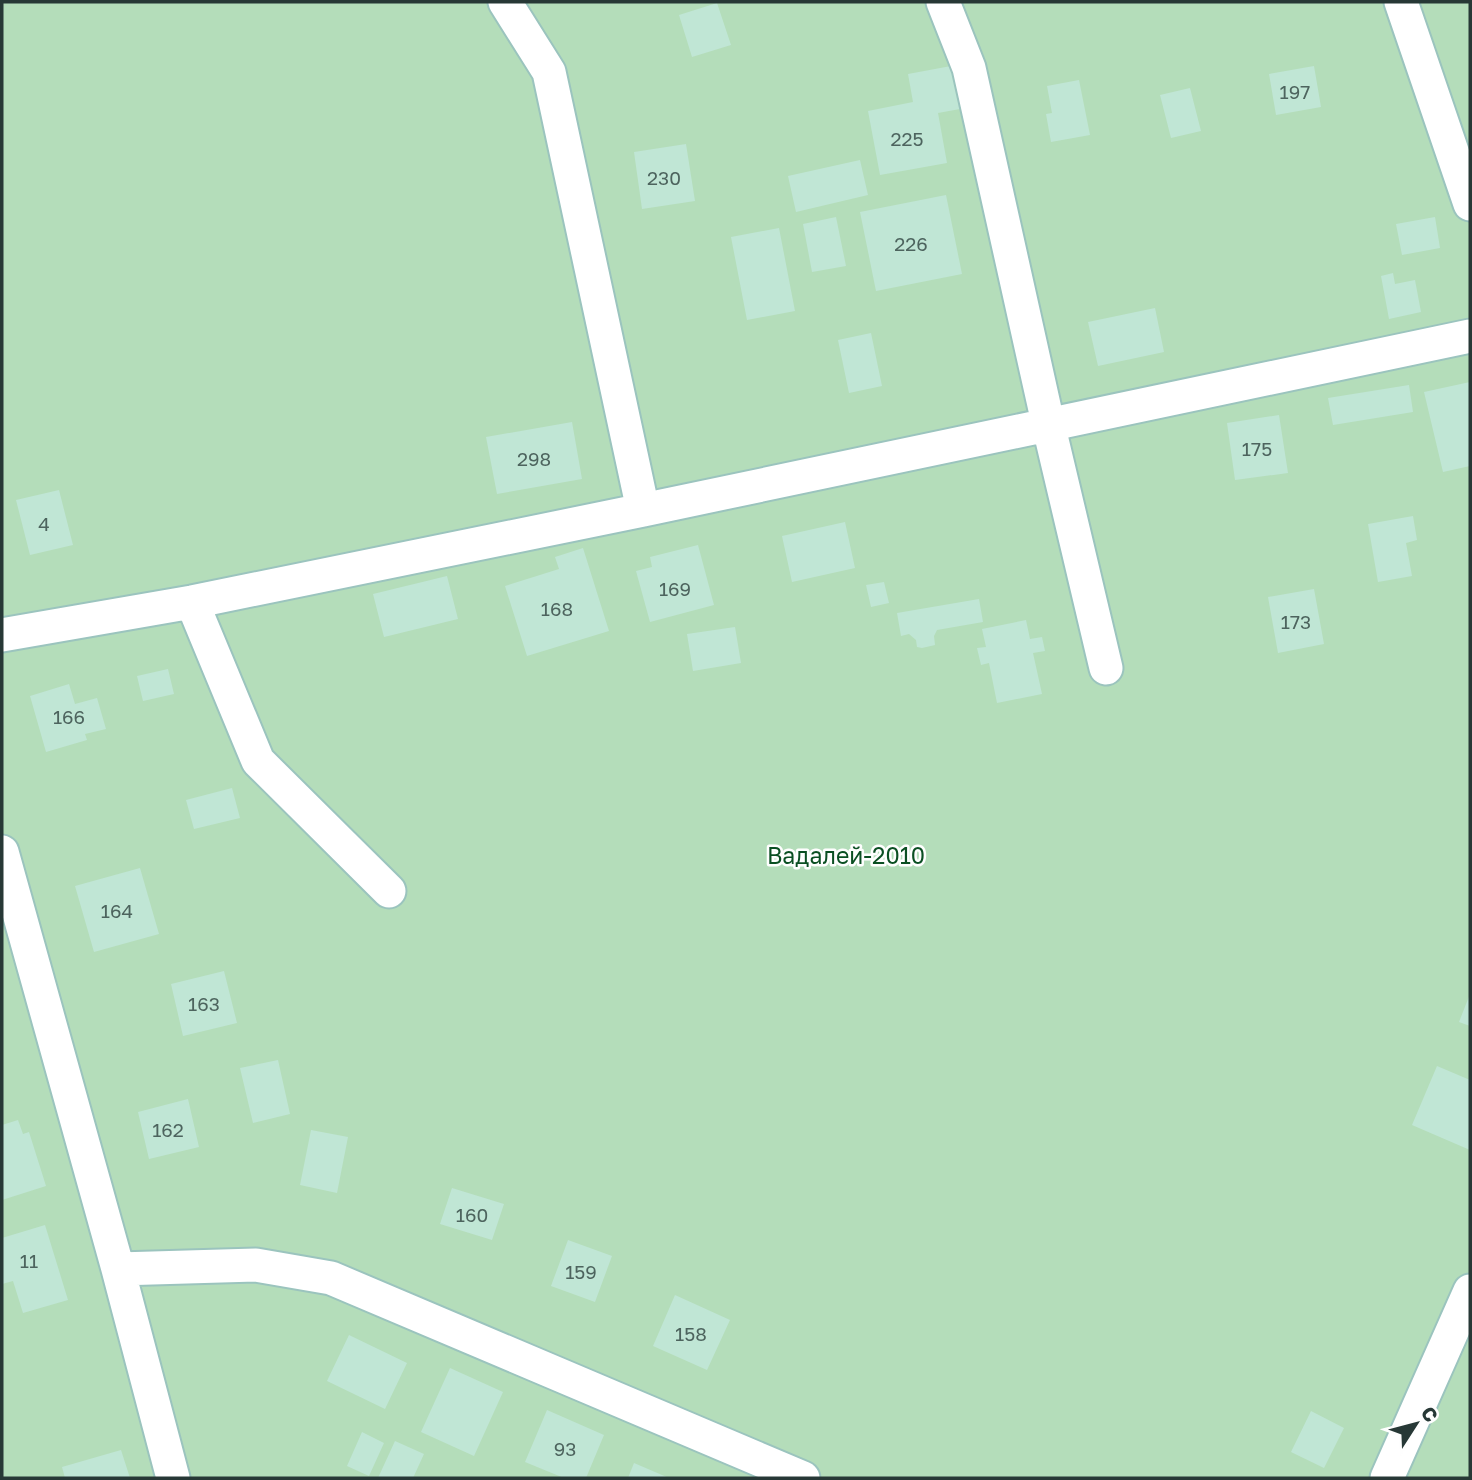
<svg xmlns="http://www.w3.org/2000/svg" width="1472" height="1480" font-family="'Golos Text',sans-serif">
	<rect width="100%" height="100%" fill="#d0fcf5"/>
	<!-- green -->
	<path fill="#b4ddba" d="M 2,2 L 1470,2 L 1470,1478 L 2,1478 Z"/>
	<!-- building -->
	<path fill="#c0e6d5" d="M 717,3 L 731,45 L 692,57 L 679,15 Z
		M 951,66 L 960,109 L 938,113 L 947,163 L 880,175 L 868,111 L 913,102 L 908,74 Z
		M 1314,66 L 1321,107 L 1276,115 L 1269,74 Z
		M 1079,80 L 1090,135 L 1051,142 L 1046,114 L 1052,113 L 1047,86 Z
		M 1190,88 L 1201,131 L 1171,138 L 1160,95 Z
		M 686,144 L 695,201 L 642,209 L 634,152 Z
		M 860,160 L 868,195 L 796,212 L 788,176 Z
		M 946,195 L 962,274 L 876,291 L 860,212 Z
		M 836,217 L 846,266 L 812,272 L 803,224 Z
		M 1435,217 L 1440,248 L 1402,255 L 1396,224 Z
		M 779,228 L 795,311 L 747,320 L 731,237 Z
		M 1393,273 L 1395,284 L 1415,280 L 1421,312 L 1389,319 L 1381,276 Z
		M 1155,308 L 1164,352 L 1098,366 L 1088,322 Z
		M 871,333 L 882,386 L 849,393 L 838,340 Z
		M 1470,382 L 1470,466 L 1443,472 L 1424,392 Z
		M 1409,385 L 1413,412 L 1333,425 L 1328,398 Z
		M 1279,415 L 1288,473 L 1235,480 L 1227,423 Z
		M 572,422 L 582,479 L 497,494 L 486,437 Z
		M 59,490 L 73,545 L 30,555 L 16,500 Z
		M 1413,516 L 1417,540 L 1406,543 L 1412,576 L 1378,582 L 1368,524 Z
		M 845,522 L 855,568 L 792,582 L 782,536 Z
		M 698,545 L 714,605 L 650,622 L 636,571 L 652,567 L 650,557 Z
		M 583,548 L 609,631 L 527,656 L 505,586 L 559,569 L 555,557 Z
		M 447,576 L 458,619 L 384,637 L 373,594 Z
		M 884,582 L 889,603 L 871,607 L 866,585 Z
		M 1314,589 L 1324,644 L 1278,653 L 1268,597 Z
		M 979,599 L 983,622 L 937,630 L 934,636 L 935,645 L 922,648 L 917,647 L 916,640 L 909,634 L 901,636 L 897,613 Z
		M 1026,620 L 1030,639 L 1042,637 L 1045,651 L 1033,653 L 1042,694 L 997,703 L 989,663 L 981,665 L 977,648 L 986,647 L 982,629 Z
		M 735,627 L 741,663 L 693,671 L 687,634 Z
		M 168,669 L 174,694 L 143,701 L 137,676 Z
		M 69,684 L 75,704 L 97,698 L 106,729 L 85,734 L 87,740 L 46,752 L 30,696 Z
		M 232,788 L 240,818 L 194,829 L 186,800 Z
		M 140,868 L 159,934 L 94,952 L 75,886 Z
		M 224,971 L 237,1023 L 183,1036 L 171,984 Z
		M 1470,994 L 1470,1026 L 1459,1022 Z
		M 278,1060 L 290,1114 L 253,1123 L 240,1068 Z
		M 1437,1066 L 1470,1080 L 1470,1150 L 1412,1125 Z
		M 188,1099 L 199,1147 L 149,1159 L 138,1112 Z
		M 18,1120 L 23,1134 L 29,1132 L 46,1186 L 2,1200 L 2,1125 Z
		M 311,1130 L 348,1137 L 337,1193 L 300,1185 Z
		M 452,1188 L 504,1204 L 492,1240 L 440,1224 Z
		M 45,1225 L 68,1300 L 23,1313 L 13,1281 L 2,1284 L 2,1238 Z
		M 568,1240 L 612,1256 L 595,1302 L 551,1286 Z
		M 675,1295 L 730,1320 L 707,1370 L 653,1346 Z
		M 349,1335 L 407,1363 L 385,1409 L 327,1381 Z
		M 450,1368 L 503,1392 L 474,1456 L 421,1432 Z
		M 547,1410 L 604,1435 L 586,1478 L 564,1478 L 525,1462 Z
		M 1311,1411 L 1344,1428 L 1324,1468 L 1291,1452 Z
		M 362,1432 L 384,1443 L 369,1476 L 347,1466 Z
		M 395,1441 L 424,1454 L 413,1478 L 378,1478 Z
		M 121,1450 L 130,1478 L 65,1478 L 62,1467 Z
		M 634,1463 L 669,1478 L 628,1478 Z"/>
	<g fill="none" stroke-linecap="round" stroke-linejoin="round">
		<!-- street casing -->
		<g stroke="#9bc4be" stroke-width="37">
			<path id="street" d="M 505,2 L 549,72 L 643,510
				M 943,2 L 969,68 L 1048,423 L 1106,668
				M 1401,2 L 1470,204
				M 192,602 L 258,761 L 389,891
				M 2,635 L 192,602 L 643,510 L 1470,336
				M 2,852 L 118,1269 L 173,1478
				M 118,1269 L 256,1265 L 331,1278 L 803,1478
				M 1387,1478 L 1470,1291"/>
		</g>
		<!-- street -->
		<use href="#street" stroke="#fff" stroke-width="33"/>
	</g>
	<g text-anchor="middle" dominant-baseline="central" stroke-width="5" stroke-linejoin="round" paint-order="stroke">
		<!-- number labels -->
		<g font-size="19" fill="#4d645e">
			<text x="1295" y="91">197</text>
			<text x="907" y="138">225</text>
			<text x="664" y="177">230</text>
			<text x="911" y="243">226</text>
			<text x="1257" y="448">175</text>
			<text x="534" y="458">298</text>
			<text x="44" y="523">4</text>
			<text x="675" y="588">169</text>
			<text x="557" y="608">168</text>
			<text x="1296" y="621">173</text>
			<text x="69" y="716">166</text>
			<text x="117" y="910">164</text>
			<text x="204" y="1003">163</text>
			<text x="168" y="1129">162</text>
			<text x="472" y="1214">160</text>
			<text x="29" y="1260">11</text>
			<text x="581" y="1271">159</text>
			<text x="691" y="1333">158</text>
			<text x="565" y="1448">93</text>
		</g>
		<!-- park labels -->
		<g font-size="23" fill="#0a4f22" stroke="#fefefe">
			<text x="846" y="855">Вадалей-2010</text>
		</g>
	</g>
	<!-- border -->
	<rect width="1472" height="1480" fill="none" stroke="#273836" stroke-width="7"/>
	<!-- north arrow -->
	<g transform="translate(1416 1424) rotate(54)" stroke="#fefefe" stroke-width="5" paint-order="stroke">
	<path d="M0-5L12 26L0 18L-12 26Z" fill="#273836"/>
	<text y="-10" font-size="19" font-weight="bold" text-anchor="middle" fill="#273836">С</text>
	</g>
</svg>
